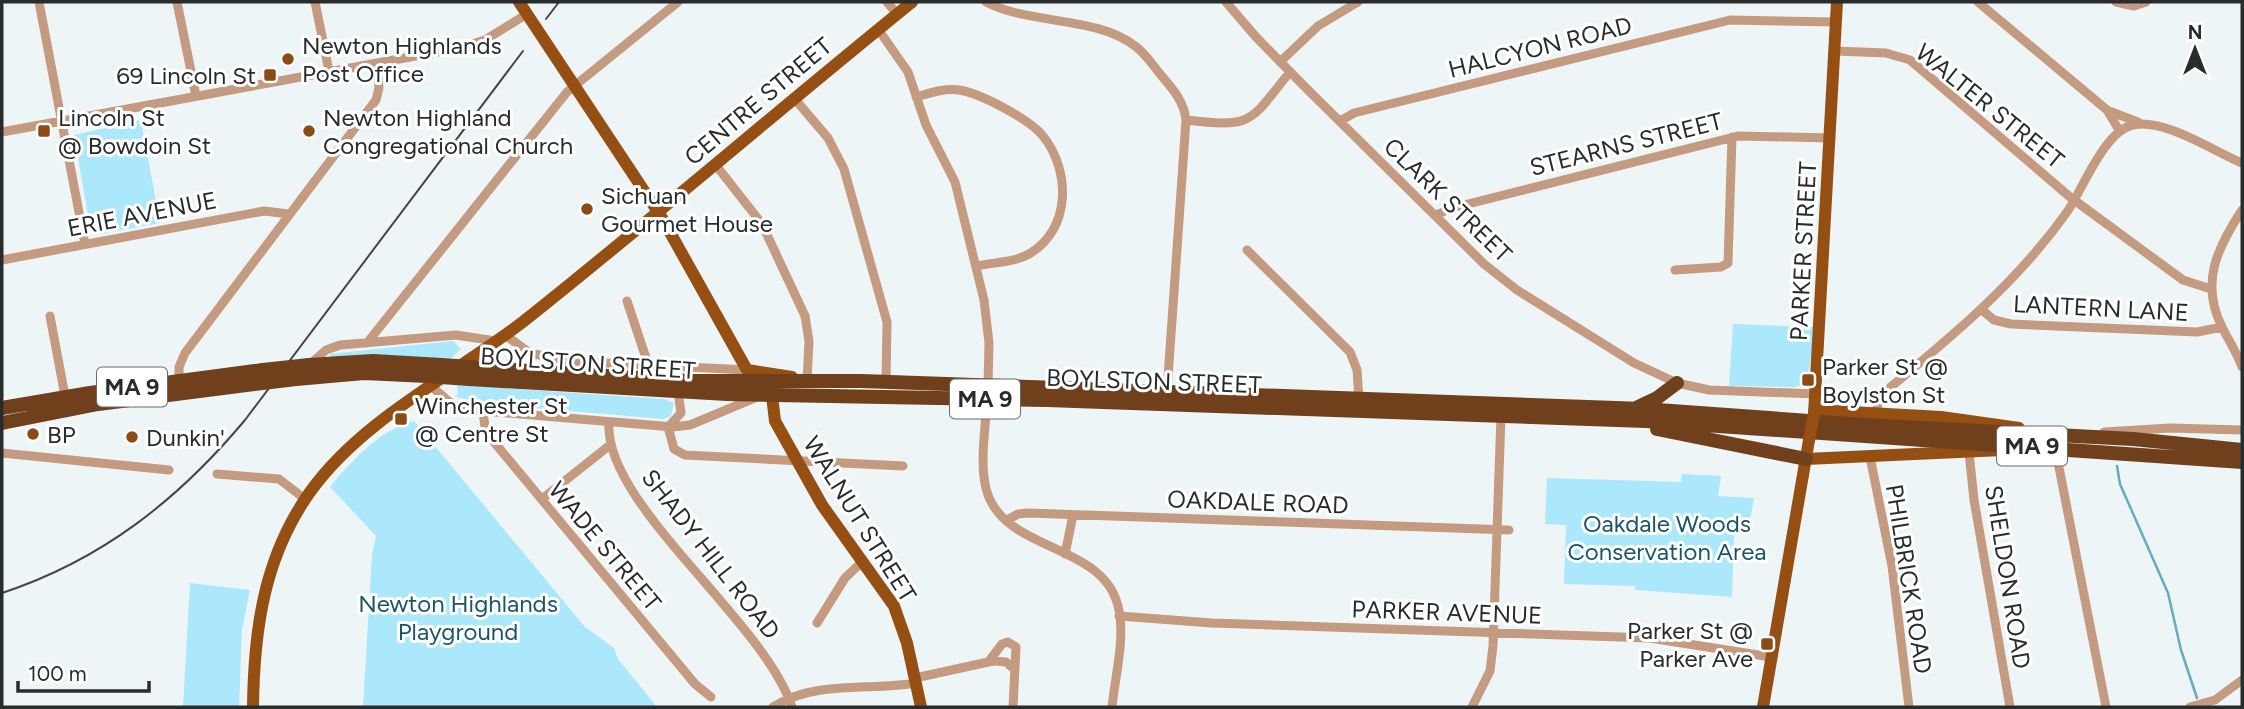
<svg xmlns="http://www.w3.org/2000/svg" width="2244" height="709" font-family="Figtree,sans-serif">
	<rect width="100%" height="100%" fill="#eef5f7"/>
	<!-- green -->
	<path fill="#abe8fb" d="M 141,120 L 160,223 L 95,235 L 91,232 L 74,135 Z
		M 1733,324 L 1816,327 L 1807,383 L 1795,387 L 1729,386 Z
		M 453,341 L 461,349 L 450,359 L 331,357 L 329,354 Z
		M 457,385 L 664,399 L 674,403 L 671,416 L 664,419 L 474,403 L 455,396 L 458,394 Z
		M 414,421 L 585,627 L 614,648 L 618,659 L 657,707 L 363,707 L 372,555 L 376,536 L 330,487 C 351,462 380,429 414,421 Z
		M 1682,474 L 1721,476 L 1718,496 L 1754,498 L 1748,532 L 1734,532 L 1732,597 L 1635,590 L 1635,586 L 1564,584 L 1566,525 L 1545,524 L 1547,478 L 1681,482 Z
		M 190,583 L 250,590 L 242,629 L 239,707 L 183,707 Z"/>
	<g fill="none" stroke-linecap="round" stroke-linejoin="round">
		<!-- stream -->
		<path stroke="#65acc0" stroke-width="2.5" d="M 2117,466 L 2120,484 L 2168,593 L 2181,650 L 2197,698"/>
		<!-- minor -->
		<path stroke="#c49b80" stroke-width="9" d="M 39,2 L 85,244
			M 177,2 L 196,96
			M 315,2 L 329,71
			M 887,2 L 897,14
			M 986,2 C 1030,25 1097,16 1135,46 C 1145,53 1152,64 1160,74 C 1172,88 1184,101 1186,120 L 1167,392
			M 1226,2 L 1256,37 L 1306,88 L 1484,264 L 1517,290 L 1634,363 L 1677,383 L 1709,390 L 1816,394
			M 1978,2 L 2107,110 L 2119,130
			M 2116,2 L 2134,6 L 2146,2
			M 878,29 L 908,72 L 926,125 L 955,182 L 984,300 L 989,343 L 988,386
			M 1835,51 L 1886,53 L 1910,60 L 2070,197 L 2183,280 L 2211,289
			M 1280,62 L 1318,26 L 1358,2
			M 916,97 C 930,93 944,88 959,90 C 980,93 1029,119 1043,136 C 1071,171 1071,230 1029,254 C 1013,263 994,262 977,266
			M 794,98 L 828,138 L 844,169 L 887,322 L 886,382
			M 2109,111 L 2138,122
			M 1186,120 C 1255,128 1249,122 1290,72
			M 1340,121 L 1354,113 L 1730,20 L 1836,22
			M 2,132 L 459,48 L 485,40 L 527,14
			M 715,164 L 762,224 L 805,316 L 809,341 L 807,381
			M 2242,210 C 2217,248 2200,283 2222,327 C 2229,341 2237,353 2242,367
			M 1436,215 L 1452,208 L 1738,136 L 1830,138
			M 1247,250 L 1350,352 L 1357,370 L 1359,399
			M 2,260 L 264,211 L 289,214
			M 1675,270 L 1721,267 L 1728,263 L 1732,137
			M 627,301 L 649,367
			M 1982,310 L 1994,320 L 2011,324 L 2197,332 L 2222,327
			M 50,316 L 65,396
			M 505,335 L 530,353 L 567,361 L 747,370
			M 367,343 L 567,92 L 678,2
			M 309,365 L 326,350 L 340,345 L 456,335 L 496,341
			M 179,381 L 179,367 L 185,353 L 376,100 L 379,88 L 377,64
			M 432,387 L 453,405 L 472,410 L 673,427 L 690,425 L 757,397
			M 987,399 C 986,428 978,467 988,495 C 1009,552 1103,544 1118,606 C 1126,637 1115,676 1112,707
			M 483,412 L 485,427 L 489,436 L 695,684 L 711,697
			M 1875,414 L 1881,395 C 1949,339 2016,284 2067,212 C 2083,189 2104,131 2133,125 C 2164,118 2213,151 2242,163
			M 609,422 C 603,504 763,619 792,707
			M 668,427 L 674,449 L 685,455 L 903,466
			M 668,427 L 681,413 L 678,392
			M 2104,432 L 2170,428 L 2242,430
			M 2055,447 L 2106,707
			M 1969,452 L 1974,500 L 2010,707
			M 2,453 L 169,470
			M 1870,457 L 1892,566 L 1909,707
			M 217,474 L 279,479 L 305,499
			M 542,499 L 610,445
			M 1007,520 L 1018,514 L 1028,513 L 1509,530
			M 1065,554 L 1073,515
			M 1119,616 L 1212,623 L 1650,638 L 1771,657
			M 817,623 L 845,578 L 863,561
			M 989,661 L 1002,644 L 1008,642 L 1016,647 L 1013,707
			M 915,678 L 993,661 L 1006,662 L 1015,670
			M 773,707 C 815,680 869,691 916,683
			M 1472,707 L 1490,671 L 1493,646 L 1501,416
			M 2190,707 L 2215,700 L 2242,680"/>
		<!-- major -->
		<path stroke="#964f13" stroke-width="12" d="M 519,2 L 662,218 L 747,370 L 792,377
			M 772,396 L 775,421 L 822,505 L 894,606 L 907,643 L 921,707
			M 1814,410 L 1941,417 L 2019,428
			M 1814,414 L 1837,2
			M 1806,459 L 2002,450
			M 253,707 C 254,629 264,557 310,492 C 362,419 454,375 524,321 C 655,217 782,107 912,2
			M 1763,707 L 1809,440"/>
		<!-- highway -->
		<path stroke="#70401d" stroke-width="14" d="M 309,365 L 373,361 L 442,365
			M 484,368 L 688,381 L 861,381 L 1644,409 L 1864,425 L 2133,439 L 2242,450
			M 296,379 L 364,373 L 427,376
			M 469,379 L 727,394 L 1047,400 L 1646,421 L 2242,462
			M 1638,407 L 1657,398 L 1677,383
			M 2,408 L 90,393 L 263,370
			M 2,423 L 98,404 L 254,384
			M 1657,429 L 1806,459"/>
		<!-- tram -->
		<path stroke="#434647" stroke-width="2" d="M 546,19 L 559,2
			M 2,593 C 102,560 178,500 245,420 L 523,51"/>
		<!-- major-bridge -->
		<path stroke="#964f13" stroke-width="12" d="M 1809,440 L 1814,414"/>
		<!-- highway-bridge -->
		<path stroke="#70401d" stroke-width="14" d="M 442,365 L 484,368
			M 263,370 L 309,365
			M 427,376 L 469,379
			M 254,384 L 296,379"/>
	</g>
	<!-- markers -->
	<g fill="#8c4b16" stroke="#fff" stroke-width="2.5">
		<circle cx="288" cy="59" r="7"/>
		<rect x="263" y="68" width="14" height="14" rx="3.5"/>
		<rect x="37" y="124" width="14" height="14" rx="3.5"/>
		<circle cx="309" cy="131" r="7"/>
		<circle cx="587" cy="209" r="7"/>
		<rect x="1801" y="373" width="14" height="14" rx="3.5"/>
		<rect x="394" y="412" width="14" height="14" rx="3.5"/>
		<circle cx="33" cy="434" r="7"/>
		<circle cx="132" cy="437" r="7"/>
		<rect x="1760" y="637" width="14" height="14" rx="3.5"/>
	</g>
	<g text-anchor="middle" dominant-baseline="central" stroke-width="6" stroke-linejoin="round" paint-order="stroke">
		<!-- shield labels -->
		<g fill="#fff" stroke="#696b6c" stroke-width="2">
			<rect x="97" y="367.5" width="70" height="39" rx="5"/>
			<rect x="950" y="379.5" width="70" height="39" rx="5"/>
			<rect x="1997" y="426.5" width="70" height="39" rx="5"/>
		</g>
		<g font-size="23" font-weight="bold" fill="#292c2d">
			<text x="132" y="387">MA 9</text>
			<text x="985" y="399">MA 9</text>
			<text x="2032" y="446">MA 9</text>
		</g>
		<!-- poi labels -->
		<g font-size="24" fill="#292c2d" stroke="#fff" text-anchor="start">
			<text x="302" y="45">Newton Highlands<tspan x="302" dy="28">Post Office</tspan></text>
			<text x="256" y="75" text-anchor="end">69 Lincoln St</text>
			<text x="58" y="117">Lincoln St<tspan x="58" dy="28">@ Bowdoin St</tspan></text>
			<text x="323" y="117">Newton Highland<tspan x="323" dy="28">Congregational Church</tspan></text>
			<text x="601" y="195">Sichuan<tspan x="601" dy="28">Gourmet House</tspan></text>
			<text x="1822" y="366">Parker St @<tspan x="1822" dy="28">Boylston St</tspan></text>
			<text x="415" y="405">Winchester St<tspan x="415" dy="28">@ Centre St</tspan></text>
			<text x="47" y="434">BP</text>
			<text x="146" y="437">Dunkin'</text>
			<text x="1753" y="630" text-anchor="end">Parker St @<tspan x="1753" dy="28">Parker Ave</tspan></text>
		</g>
		<!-- street labels -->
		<g font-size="24" fill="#292c2d" stroke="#fff">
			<text transform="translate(1540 47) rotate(-14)">HALCYON ROAD</text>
			<text transform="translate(758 101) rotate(-40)">CENTRE STREET</text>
			<text transform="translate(1990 106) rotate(39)">WALTER STREET</text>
			<text transform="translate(1626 144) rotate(-14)">STEARNS STREET</text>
			<text transform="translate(1448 200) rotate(44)">CLARK STREET</text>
			<text transform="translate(142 214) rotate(-11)">ERIE AVENUE</text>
			<text transform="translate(1803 251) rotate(-87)">PARKER STREET</text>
			<text transform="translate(2101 308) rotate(3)">LANTERN LANE</text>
			<text transform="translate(588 363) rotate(4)">BOYLSTON STREET</text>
			<text transform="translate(1154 381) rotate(2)">BOYLSTON STREET</text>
			<text transform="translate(1258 502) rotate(2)">OAKDALE ROAD</text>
			<text transform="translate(860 519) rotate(58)">WALNUT STREET</text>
			<text transform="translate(605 546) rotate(50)">WADE STREET</text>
			<text transform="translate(711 554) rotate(52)">SHADY HILL ROAD</text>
			<text transform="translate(2008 577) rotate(81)">SHELDON ROAD</text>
			<text transform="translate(1909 579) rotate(81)">PHILBRICK ROAD</text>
			<text transform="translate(1447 612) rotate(2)">PARKER AVENUE</text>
		</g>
		<!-- park labels -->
		<g font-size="24" fill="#1b5666" stroke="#fff">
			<text x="1667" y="523">Oakdale Woods<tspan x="1667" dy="28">Conservation Area</tspan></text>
			<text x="458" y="603">Newton Highlands<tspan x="458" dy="28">Playground</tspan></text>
		</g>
	</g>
	<!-- border -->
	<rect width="2244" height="709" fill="none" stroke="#292c2d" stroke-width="7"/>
	<!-- north arrow -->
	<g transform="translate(2195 49)" stroke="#ffffff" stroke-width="5" paint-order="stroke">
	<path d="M0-5L12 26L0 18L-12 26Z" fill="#292c2d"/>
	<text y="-10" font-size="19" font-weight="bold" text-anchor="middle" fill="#292c2d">N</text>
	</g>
	<!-- scale -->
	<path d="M18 681v10h131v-10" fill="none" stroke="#292c2d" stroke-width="3.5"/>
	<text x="28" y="681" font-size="21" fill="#292c2d" stroke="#ffffff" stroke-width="5" paint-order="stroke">100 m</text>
</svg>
